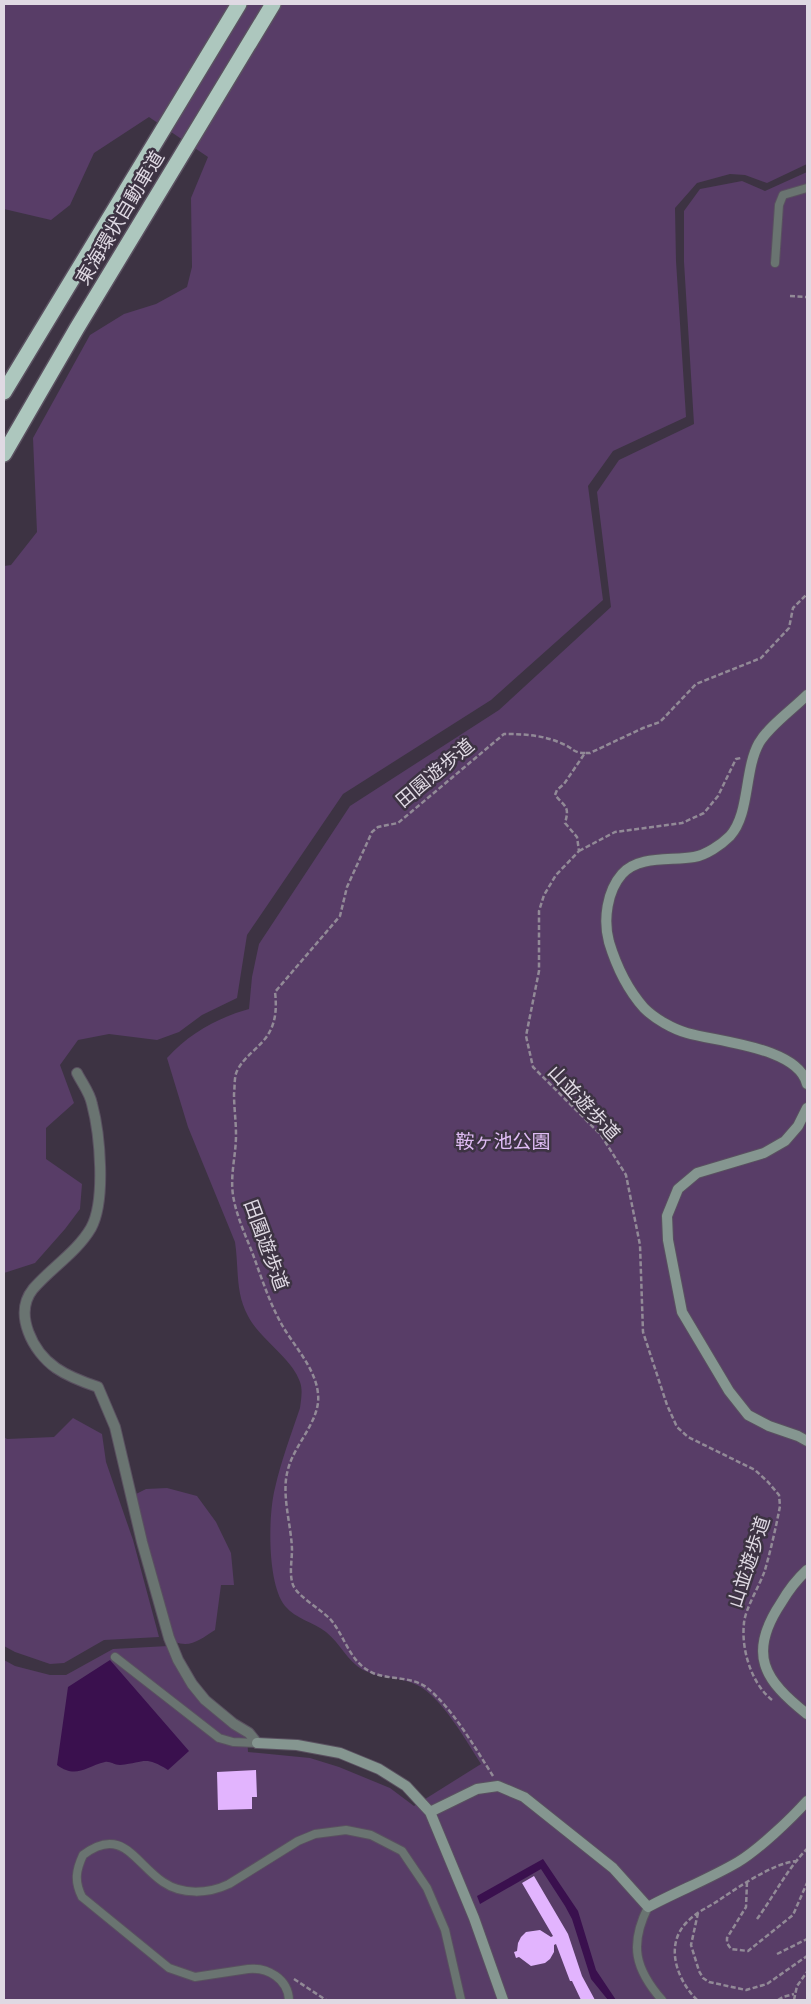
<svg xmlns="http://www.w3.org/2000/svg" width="811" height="2004" font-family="Figtree,'Noto Sans JP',sans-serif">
	<rect width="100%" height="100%" fill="#3d3343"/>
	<!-- green -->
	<path fill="#583d67" d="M 4,4 L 807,4 L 807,164 L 767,183 L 745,175 L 730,174 L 697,183 L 675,208 L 676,261 L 686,417 L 613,451 L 588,486 L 603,600 L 491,700 L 343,794 L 247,935 L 237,998 L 202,1015 L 179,1032 L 157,1040 L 109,1034 L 78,1040 L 60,1065 L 74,1103 L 46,1128 L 46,1159 L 82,1184 L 80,1209 L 65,1229 L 35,1263 L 4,1273 L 4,566 L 11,565 L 37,532 L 33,438 L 90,335 L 124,314 L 156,304 L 187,287 L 192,267 L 191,198 L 208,157 L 149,117 L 94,153 L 70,205 L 51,220 L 4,209 Z
		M 807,172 L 807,2000 L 4,2000 L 4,1660 L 15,1666 L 50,1675 L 66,1675 L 113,1649 L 168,1646 L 197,1696 L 209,1710 L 247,1736 L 248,1752 L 310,1758 L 339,1767 L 390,1788 L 414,1806 L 481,1764 C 467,1742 441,1696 417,1685 C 400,1676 380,1679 363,1670 C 347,1661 340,1643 326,1632 C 313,1622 296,1619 285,1606 C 267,1584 268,1515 275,1488 C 281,1461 291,1435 300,1408 C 301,1400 303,1390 300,1382 C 293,1359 259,1338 248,1316 C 235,1292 239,1268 235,1242 L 188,1127 L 167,1058 C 190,1033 217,1018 249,1009 L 252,977 L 259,944 L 350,806 L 499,710 L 611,607 L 597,492 L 619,460 L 694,424 L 684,262 L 684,211 L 700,189 L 742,181 L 765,191 Z
		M 73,1418 L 102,1434 L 106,1462 L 133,1540 L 159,1637 L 104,1640 L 64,1663 L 50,1664 L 15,1652 L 4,1646 L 4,1437 L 7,1439 L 54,1437 Z
		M 167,1488 L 197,1496 L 216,1522 L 231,1553 L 234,1585 L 221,1585 L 215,1630 C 201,1639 191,1648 175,1642 L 134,1495 L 146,1489 Z"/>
	<!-- water -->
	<path fill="#3a104e" d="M 110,1660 L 189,1751 L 168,1770 C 144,1755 145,1763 120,1765 C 114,1765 110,1761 105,1762 C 85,1767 76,1779 57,1765 L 68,1687 Z
		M 543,1859 L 578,1911 L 596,1970 L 616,2000 L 608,2000 L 591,1979 L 572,1919 L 565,1906 L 541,1869 L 480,1904 L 477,1896 Z"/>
	<!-- building -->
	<path fill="#e2b4fe" d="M 256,1770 L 257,1797 L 252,1797 L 252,1809 L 218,1810 L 217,1772 Z
		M 534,1876 L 568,1934 L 582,1976 L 595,2000 L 581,2000 L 572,1981 L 570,1981 L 556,1944 L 554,1945 L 554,1952 L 550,1959 L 545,1963 L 531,1966 L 519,1957 L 516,1958 L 514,1952 L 517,1951 L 518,1943 L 521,1937 L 526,1932 L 540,1930 L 551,1937 L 553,1936 L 522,1883 Z"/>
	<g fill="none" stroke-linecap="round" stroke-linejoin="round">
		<!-- lane casing -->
		<g stroke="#5a5160" stroke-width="10">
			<path id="lane" d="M 775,263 L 779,205 L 783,195 L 807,188
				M 115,1657 L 219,1738 L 233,1742 L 257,1743
				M 648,1907 C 629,1945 635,1969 662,2000
				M 289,2000 C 288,1979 268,1967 248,1969 L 195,1977 L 169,1968 L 82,1897 C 74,1881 76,1870 83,1855 C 122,1825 135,1863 163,1882 C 182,1895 208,1894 229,1884 L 298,1841 L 315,1834 L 346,1830 L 371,1835 L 402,1851 L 427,1888 L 445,1930 L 461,2000"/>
		</g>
		<!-- street casing -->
		<g stroke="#5a5160" stroke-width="12">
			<path id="street" d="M 77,1073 C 82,1083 90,1093 92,1104 C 100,1134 106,1201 91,1228 C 77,1252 51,1268 33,1289 C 13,1314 33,1352 56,1368 C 69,1377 83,1382 98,1387 L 115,1427 L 142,1542 L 169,1638 L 178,1660 L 192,1684 L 205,1700 L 234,1724 L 249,1733 L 257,1743"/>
		</g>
		<!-- secondary casing -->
		<g stroke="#5a5160" stroke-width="12">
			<path id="secondary" d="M 807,695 C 793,709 769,726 759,743 C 744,770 750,814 730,836 C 721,845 706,855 694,857 C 671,861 639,855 622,874 C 607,891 603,920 609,942 C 616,965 628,990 644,1008 C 655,1019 673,1029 687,1033 C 718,1042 798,1047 807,1084
				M 807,1108 L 798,1126 L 785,1141 L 764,1153 L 697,1173 L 678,1189 L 667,1216 L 668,1240 L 682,1312 L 729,1391 L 748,1415 L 769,1426 L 798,1436 L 807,1441
				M 807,1570 C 796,1580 788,1591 781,1603 C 747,1654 764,1680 807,1714
				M 257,1743 L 297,1745 L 340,1753 L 379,1769 L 406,1786 L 430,1812 L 474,1918 L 503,2000
				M 430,1812 L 477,1789 L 498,1786 L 524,1797 L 613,1868 L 648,1907 C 678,1891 709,1879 738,1862 C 758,1850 791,1819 807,1801"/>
		</g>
		<!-- highway casing -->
		<g stroke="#5a5160" stroke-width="18">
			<path id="highway" d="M 4,392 L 239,4
				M 4,454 L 77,328 L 273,4"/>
		</g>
		<!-- path -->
		<path stroke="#928a97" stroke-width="2.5" stroke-dasharray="5 2.5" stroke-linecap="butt" d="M 790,296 L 807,297
			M 579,851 L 615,832 L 682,823 L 704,813 L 718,796 L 736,759 L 741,758
			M 772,1700 C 751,1683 741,1649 744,1623 C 745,1609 760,1585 765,1570 C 771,1549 776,1527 780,1506 L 779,1495 L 768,1482 L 755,1470 L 688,1437 L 677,1427 L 667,1405 L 643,1332 L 640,1245 L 626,1175 L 601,1135 L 533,1067 L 526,1036 L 539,971 L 539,911 L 544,895 L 556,875 L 579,851 L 577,837 L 565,823 C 570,806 565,807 555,795 L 557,790 L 564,784 L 585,753 L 590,753 L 643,728 L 660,722 L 696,684 L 761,658 L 789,628 L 793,608 L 807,594
			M 493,1776 C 475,1748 452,1707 426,1687 C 410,1676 390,1680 373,1673 C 349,1662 346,1638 331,1620 C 321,1609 298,1597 293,1585 C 289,1574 292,1561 292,1549 C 291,1522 280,1492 289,1466 C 296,1443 321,1419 318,1394 C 316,1369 294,1346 282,1325 C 269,1302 261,1276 252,1252 C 245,1234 236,1215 233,1195 C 230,1175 236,1155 236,1135 C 236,1121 234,1107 234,1094 C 235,1086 234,1077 237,1071 C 244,1057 255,1051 264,1040 C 276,1026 277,1009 275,992 L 340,916 L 347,887 L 372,832 L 378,827 L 398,823 L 504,734 C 524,734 544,735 563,744 C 573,748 573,753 585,753
			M 747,1882 L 746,1907 L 727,1938 L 727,1943 L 731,1949 L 748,1951 L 793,1915 L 807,1883
			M 698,1913 L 691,1945 L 699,1971 L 703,1978 L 709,1982 L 746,1990 L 767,1984 L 807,1956
			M 757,1919 C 774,1896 787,1869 807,1849
			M 777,1954 L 807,1939
			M 294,1979 L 326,2000
			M 697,2000 C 677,1980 664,1945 687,1922 C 697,1911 710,1907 722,1898 C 742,1885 772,1864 796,1861
			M 778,2000 L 783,1997 L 794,1994
			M 794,2000 L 797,1986 L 807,1972"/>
		<!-- lane -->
		<use href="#lane" stroke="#6a7471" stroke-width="8"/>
		<!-- street -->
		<use href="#street" stroke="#6a7471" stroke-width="10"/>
		<!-- secondary -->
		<use href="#secondary" stroke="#859690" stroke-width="10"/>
		<!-- highway -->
		<use href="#highway" stroke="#adc7be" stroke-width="15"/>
	</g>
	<g text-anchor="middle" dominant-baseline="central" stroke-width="5" stroke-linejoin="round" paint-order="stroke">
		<!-- street labels -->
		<g font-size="19" fill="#dfd9e3" stroke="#3d3343">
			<text transform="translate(120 218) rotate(-59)">東海環状自動車道</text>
			<text transform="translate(435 773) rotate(-40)">田園遊歩道</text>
			<text transform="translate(584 1103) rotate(47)">山並遊歩道</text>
			<text transform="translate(266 1245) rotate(70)">田園遊歩道</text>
			<text transform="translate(749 1562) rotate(-72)">山並遊歩道</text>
		</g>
		<!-- park labels -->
		<g font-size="19" fill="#dfbcf4" stroke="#3d3343">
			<text x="503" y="1141">鞍ヶ池公園</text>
		</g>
	</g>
	<!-- border -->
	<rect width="811" height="2004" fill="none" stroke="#dfd9e3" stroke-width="10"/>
</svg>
